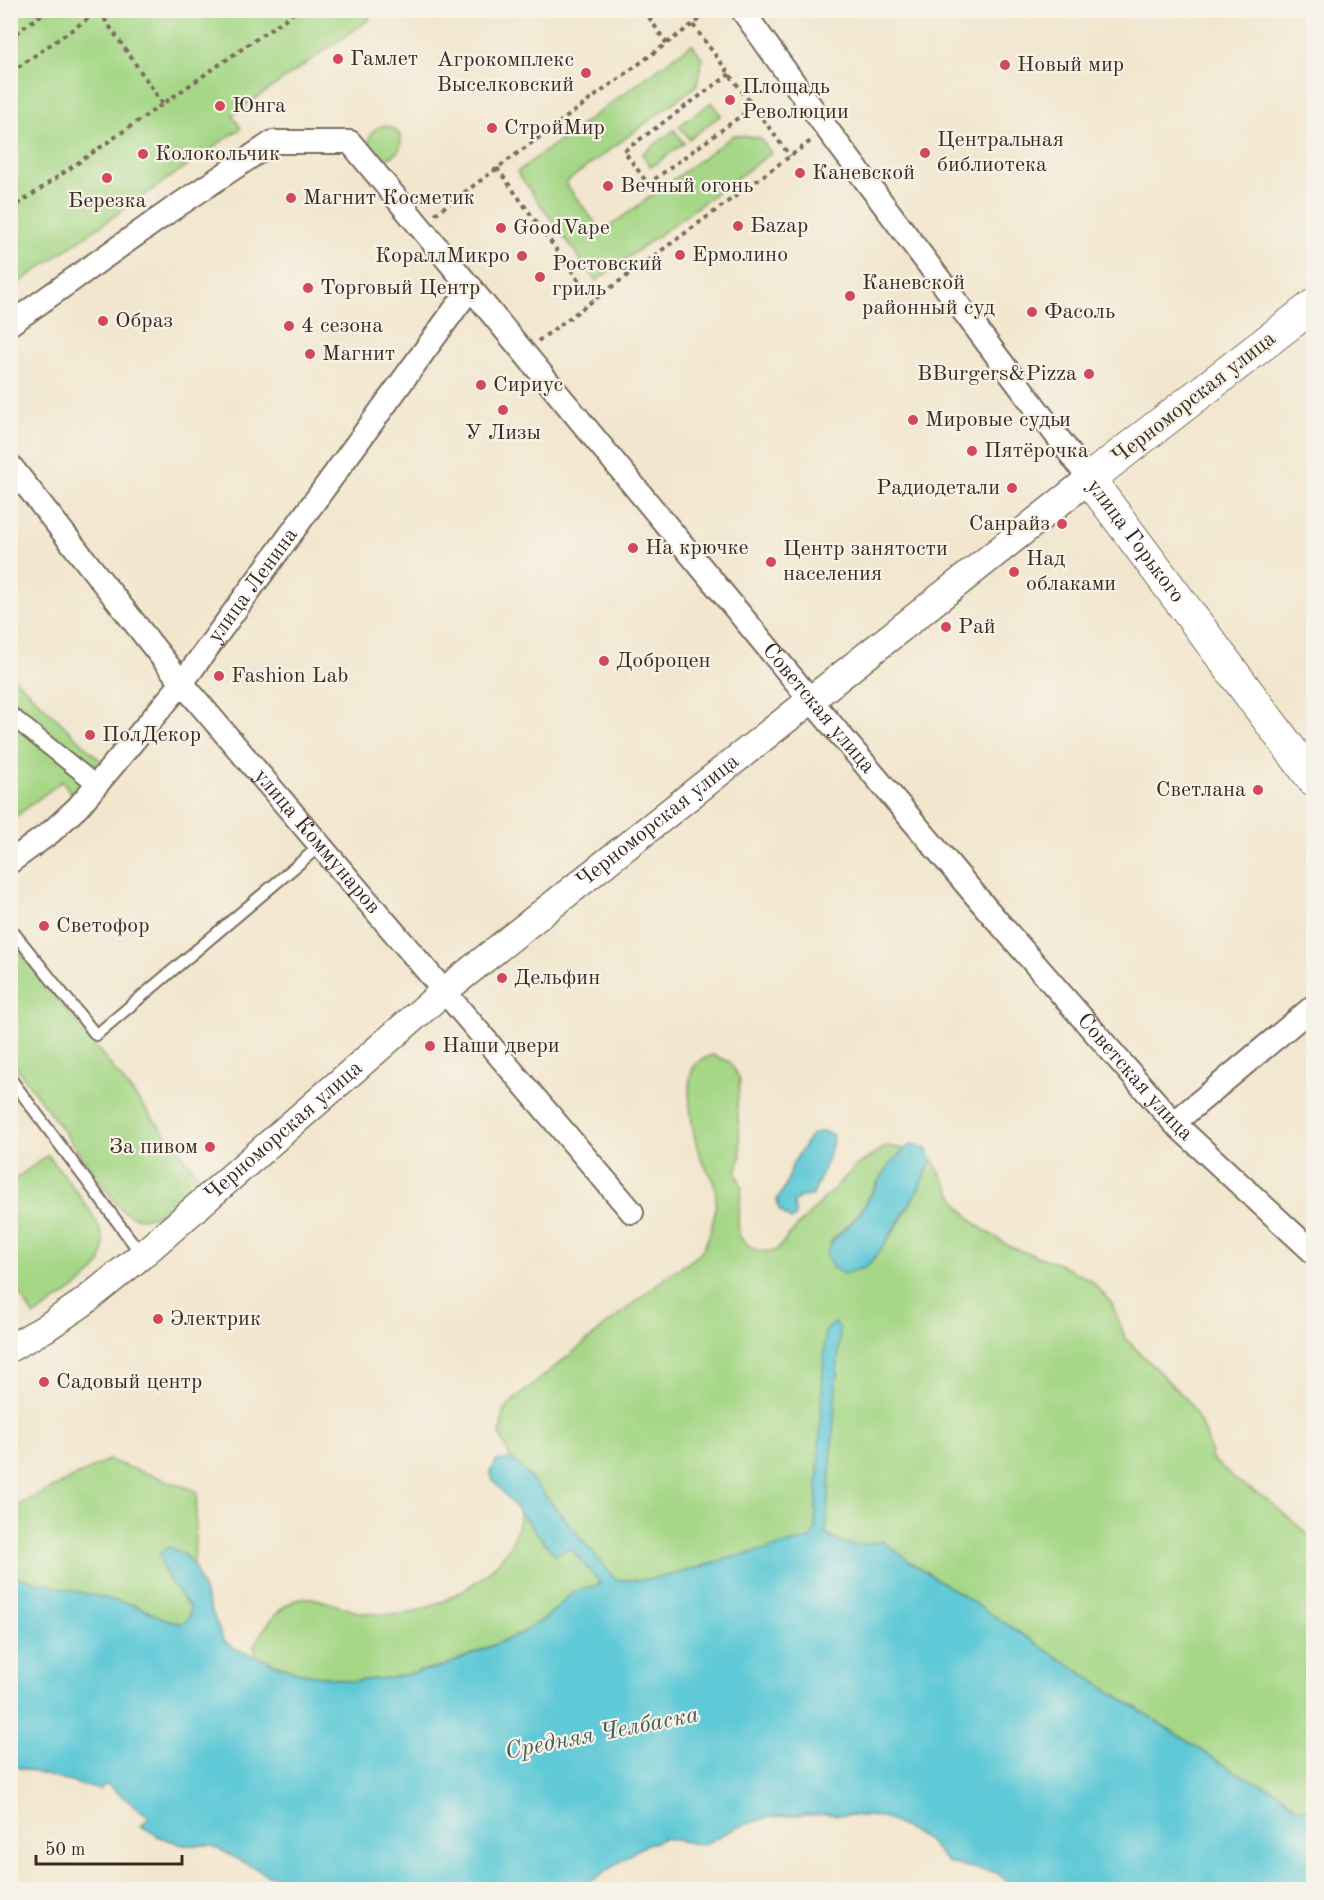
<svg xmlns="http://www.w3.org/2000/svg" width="1324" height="1900" font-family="'Old Standard TT',serif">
	<rect width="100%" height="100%" fill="#f7f3e8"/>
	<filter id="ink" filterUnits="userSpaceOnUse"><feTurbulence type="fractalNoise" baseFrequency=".0167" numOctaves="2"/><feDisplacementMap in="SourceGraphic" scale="12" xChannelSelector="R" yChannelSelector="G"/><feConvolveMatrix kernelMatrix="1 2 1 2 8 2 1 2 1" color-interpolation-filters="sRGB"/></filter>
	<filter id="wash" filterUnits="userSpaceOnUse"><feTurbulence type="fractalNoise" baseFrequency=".008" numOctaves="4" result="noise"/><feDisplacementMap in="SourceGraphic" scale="24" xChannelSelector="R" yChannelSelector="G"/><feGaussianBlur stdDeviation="1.35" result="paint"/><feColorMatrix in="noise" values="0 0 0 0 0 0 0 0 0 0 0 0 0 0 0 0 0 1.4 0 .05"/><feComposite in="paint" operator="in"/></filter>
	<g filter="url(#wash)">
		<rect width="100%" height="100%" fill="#f2e6ce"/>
		<!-- green -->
		<path fill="#a5d786" stroke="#708052" stroke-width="1.5" d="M 364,10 L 370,19 L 232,115 L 241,128 L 11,288 L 11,11 Z
			M 692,44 L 702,58 L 697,85 L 565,183 L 602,232 L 734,135 L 760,138 L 771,153 L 596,281 L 517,172 Z
			M 712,102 L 721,115 L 689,139 L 679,126 Z
			M369 142a16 16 0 1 1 32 0a16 16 0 1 1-32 0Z
			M 674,130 L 684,143 L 651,167 L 642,154 Z
			M 10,674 L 104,764 L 75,798 L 62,781 L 11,820 Z
			M 11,941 L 203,1181 C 184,1197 153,1231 126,1213 C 122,1211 119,1206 116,1203 L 11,1060 Z
			M 712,1055 L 730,1062 L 740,1080 L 737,1104 L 741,1156 L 736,1172 L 742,1187 L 738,1218 L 739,1236 C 753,1250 757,1254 777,1250 L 789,1235 L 856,1166 L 887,1146 L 904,1149 L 877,1183 L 858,1216 L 830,1242 L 866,1267 C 894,1236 915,1198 932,1159 L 959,1206 L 978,1226 L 1010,1247 L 1056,1263 L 1091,1280 L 1112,1304 L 1126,1339 L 1190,1403 L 1206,1434 L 1212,1459 L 1234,1479 L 1268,1500 L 1313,1539 L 1313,1809 L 1299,1809 L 1278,1792 L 1241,1775 L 1224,1765 L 909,1561 L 882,1541 C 860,1547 846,1547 825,1535 L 840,1330 L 834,1324 L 815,1529 L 811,1539 C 785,1545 759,1551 734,1557 C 696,1567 655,1585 615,1579 L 523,1469 L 511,1459 L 500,1436 L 503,1412 L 515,1399 L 671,1273 C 679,1268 691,1262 698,1255 C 712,1240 718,1205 715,1185 C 713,1175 704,1167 700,1157 C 694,1139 683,1083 694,1067 C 698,1060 705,1058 712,1055 Z
			M 48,1155 C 57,1167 67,1179 76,1191 C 94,1216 120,1248 90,1276 C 74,1291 52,1303 34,1316 L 11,1282 L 11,1182 Z
			M 108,1460 L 197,1491 L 194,1566 L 182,1553 L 160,1554 C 160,1573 178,1592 190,1607 L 189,1618 L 182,1624 L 165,1619 L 134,1605 L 11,1576 L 11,1509 Z
			M 520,1513 L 555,1555 L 570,1548 L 601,1584 L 573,1593 L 548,1616 L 522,1633 L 444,1666 L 391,1678 L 351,1681 L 296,1672 L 256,1656 L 254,1645 C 266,1626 279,1604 302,1598 C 313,1595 345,1609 359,1612 C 371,1614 397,1616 409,1613 C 442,1606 488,1580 507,1551 C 515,1540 518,1526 520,1513 Z"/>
		<!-- water -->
		<path fill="#5ec9d7" stroke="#4c7a7a" stroke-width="1.5" d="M 822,1131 L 832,1134 C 833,1138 833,1139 832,1144 C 831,1151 815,1192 812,1196 L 800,1197 L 794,1203 L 796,1216 L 791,1220 L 779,1210 L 777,1199 L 785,1187 L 793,1163 L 811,1135 Z
			M 913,1144 L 925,1148 L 932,1159 L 917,1192 L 880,1251 L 866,1267 L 843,1274 L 832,1267 L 826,1254 C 833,1234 848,1230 859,1214 C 876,1191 887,1158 913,1144 Z
			M 834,1323 L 840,1329 L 826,1535 C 845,1547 860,1547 882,1541 L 909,1561 L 1224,1765 L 1241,1775 L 1278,1792 L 1299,1809 L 1313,1809 L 1313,1817 L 1310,1823 L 1313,1832 L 1313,1889 L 1016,1889 L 997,1873 L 948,1863 L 926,1839 L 883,1817 L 827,1814 L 769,1817 L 735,1828 L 703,1845 L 664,1838 L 640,1848 L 586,1885 L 576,1889 L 319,1889 L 268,1875 L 211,1845 L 183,1845 L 160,1837 L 141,1826 L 149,1817 L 106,1784 L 100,1790 L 19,1768 L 11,1764 L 11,1576 L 134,1605 L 165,1619 L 182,1624 L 189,1618 L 190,1607 C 178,1592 160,1573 160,1553 L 168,1547 L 182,1553 L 194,1566 L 223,1640 L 236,1649 L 296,1672 L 351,1681 L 391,1678 L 444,1666 L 522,1633 L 548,1616 L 573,1592 L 601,1584 L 570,1548 L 555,1555 L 493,1480 L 490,1471 L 497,1461 L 511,1459 L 523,1469 L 615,1579 C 655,1585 696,1567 734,1557 C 759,1551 785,1545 811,1539 L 815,1529 L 825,1331 Z"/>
	</g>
	<g filter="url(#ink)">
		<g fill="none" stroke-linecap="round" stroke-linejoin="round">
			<!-- service casing -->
			<g stroke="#7b6c5c" stroke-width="14">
				<path id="service" d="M 10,928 L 96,1035 L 321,845
					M 10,1078 L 142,1255"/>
			</g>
			<!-- pedestrian casing -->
			<g stroke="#7b6c5c" stroke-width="20">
				<path id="pedestrian" d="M 10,715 L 97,785"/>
			</g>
			<!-- minor casing -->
			<g stroke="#7b6c5c" stroke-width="26">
				<g id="minor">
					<path d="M 742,10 L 827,129 L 1089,479"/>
					<path id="s1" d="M 10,324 L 171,210 L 273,142 L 350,142 L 810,699 L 987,909 L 1174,1123 L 1314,1253"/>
					<path id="s2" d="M 10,465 L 182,683 L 632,1212"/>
					<path id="s3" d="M 10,862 L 51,832 L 78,807 L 182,683 L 471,287"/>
					<path d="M 1174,1123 L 1314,1006"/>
				</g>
			</g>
			<!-- tertiary casing -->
			<g stroke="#7b6c5c" stroke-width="30">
				<g id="tertiary">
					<path id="s4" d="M 10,1348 L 44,1329 L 84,1302 L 142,1255 L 443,992 L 1089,479"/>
				</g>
			</g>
			<!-- secondary casing -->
			<g stroke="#7b6c5c" stroke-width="34">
				<g id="secondary">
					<path id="s5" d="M 1314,305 L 1089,479 L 1314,781"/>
				</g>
			</g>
			<!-- path -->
			<path stroke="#7b6c5c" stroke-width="4" stroke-dasharray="4.5 4.5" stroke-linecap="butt" d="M 644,10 L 667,44
				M 99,11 L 163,104
				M 10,18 C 18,30 18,42 10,54
				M 693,25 L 790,156
				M 16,33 L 48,10
				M 10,69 L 14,70 L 99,11
				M 730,74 L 624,151 L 648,184 L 753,107
				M 497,168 L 593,300
				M 10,210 L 298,10
				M 435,214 L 712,10
				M 538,341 L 812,140"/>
			<!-- service -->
			<use href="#service" stroke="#fff" stroke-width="10"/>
			<!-- pedestrian -->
			<use href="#pedestrian" stroke="#fff" stroke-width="16"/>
			<!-- minor -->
			<use href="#minor" stroke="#fff" stroke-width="22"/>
			<!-- tertiary -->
			<use href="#tertiary" stroke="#fff" stroke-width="27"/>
			<!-- secondary -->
			<use href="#secondary" stroke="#fff" stroke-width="32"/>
		</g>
	</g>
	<!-- markers -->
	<g fill="#d1495b" stroke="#f7f3e8" stroke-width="2">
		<circle cx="338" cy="59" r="6"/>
		<circle cx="1005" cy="65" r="6"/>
		<circle cx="586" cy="73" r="6"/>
		<circle cx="730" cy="100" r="6"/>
		<circle cx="220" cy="106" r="6"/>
		<circle cx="492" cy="128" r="6"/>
		<circle cx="925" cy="153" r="6"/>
		<circle cx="143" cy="154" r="6"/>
		<circle cx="800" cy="173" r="6"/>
		<circle cx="107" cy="178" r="6"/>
		<circle cx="608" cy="186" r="6"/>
		<circle cx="291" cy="198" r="6"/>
		<circle cx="738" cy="226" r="6"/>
		<circle cx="501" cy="228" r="6"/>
		<circle cx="680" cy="255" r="6"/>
		<circle cx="522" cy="256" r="6"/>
		<circle cx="540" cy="277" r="6"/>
		<circle cx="308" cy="288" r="6"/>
		<circle cx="850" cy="296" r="6"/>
		<circle cx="1032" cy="312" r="6"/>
		<circle cx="103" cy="321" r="6"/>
		<circle cx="289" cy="326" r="6"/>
		<circle cx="310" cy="354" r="6"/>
		<circle cx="1089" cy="374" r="6"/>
		<circle cx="481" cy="385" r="6"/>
		<circle cx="503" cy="410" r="6"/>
		<circle cx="913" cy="420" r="6"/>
		<circle cx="972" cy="451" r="6"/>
		<circle cx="1012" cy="488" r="6"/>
		<circle cx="1062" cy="524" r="6"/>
		<circle cx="633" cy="548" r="6"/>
		<circle cx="771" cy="562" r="6"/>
		<circle cx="1014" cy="572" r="6"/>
		<circle cx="946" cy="627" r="6"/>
		<circle cx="604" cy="661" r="6"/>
		<circle cx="219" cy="676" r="6"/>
		<circle cx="90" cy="735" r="6"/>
		<circle cx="1258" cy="790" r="6"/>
		<circle cx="44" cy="926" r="6"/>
		<circle cx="502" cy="978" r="6"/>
		<circle cx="430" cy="1046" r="6"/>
		<circle cx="210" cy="1147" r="6"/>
		<circle cx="158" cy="1319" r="6"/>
		<circle cx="44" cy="1382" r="6"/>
	</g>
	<g text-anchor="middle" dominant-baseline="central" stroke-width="4.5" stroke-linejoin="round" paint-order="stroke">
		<!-- poi labels -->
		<g font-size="22" fill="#3b2a1e" stroke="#f7f3e8" text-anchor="start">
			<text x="350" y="59">Гамлет</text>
			<text x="574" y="60" text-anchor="end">Агрокомплекс<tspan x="574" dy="25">Выселковский</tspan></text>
			<text x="1017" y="65">Новый мир</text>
			<text x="742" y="87">Площадь<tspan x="742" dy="25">Революции</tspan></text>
			<text x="232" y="106">Юнга</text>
			<text x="504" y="128">СтройМир</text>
			<text x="937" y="140">Центральная<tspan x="937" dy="25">библиотека</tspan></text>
			<text x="155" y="154">Колокольчик</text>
			<text x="812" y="173">Каневской</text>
			<text x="620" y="186">Вечный огонь</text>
			<text x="303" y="198">Магнит Косметик</text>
			<text x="107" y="201" text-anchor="middle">Березка</text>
			<text x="750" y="226">Баzар</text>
			<text x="513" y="228">GoodVape</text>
			<text x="692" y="255">Ермолино</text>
			<text x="510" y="256" text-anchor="end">КораллМикро</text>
			<text x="552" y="264">Ростовский<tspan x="552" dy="25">гриль</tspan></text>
			<text x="862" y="283">Каневской<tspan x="862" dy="25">районный суд</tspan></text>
			<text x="320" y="288">Торговый Центр</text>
			<text x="1044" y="312">Фасоль</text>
			<text x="115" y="321">Образ</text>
			<text x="301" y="326">4 сезона</text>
			<text x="322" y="354">Магнит</text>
			<text x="1077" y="374" text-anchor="end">BBurgers&amp;Pizza</text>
			<text x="493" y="385">Сириус</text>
			<text x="925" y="420">Мировые судьи</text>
			<text x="503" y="433" text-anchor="middle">У Лизы</text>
			<text x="984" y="451">Пятёрочка</text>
			<text x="1000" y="488" text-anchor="end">Радиодетали</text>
			<text x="1050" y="524" text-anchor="end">Санрайз</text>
			<text x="645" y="548">На крючке</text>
			<text x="783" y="549">Центр занятости<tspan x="783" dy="25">населения</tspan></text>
			<text x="1026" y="559">Над<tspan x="1026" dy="25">облаками</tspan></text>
			<text x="958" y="627">Рай</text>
			<text x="616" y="661">Доброцен</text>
			<text x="231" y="676">Fashion Lab</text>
			<text x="102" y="735">ПолДекор</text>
			<text x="1246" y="790" text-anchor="end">Светлана</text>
			<text x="56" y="926">Светофор</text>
			<text x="514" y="978">Дельфин</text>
			<text x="442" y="1046">Наши двери</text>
			<text x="198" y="1147" text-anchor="end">За пивом</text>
			<text x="170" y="1319">Электрик</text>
			<text x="56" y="1382">Садовый центр</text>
		</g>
		<!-- street labels -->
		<g font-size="22" fill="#3b2a1e" stroke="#f7f3e8">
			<text transform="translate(1194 398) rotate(-38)">Черноморская улица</text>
			<text stroke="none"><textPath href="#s5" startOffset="362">улица Горького</textPath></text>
			<text stroke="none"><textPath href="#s3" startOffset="370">улица Ленина</textPath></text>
			<text stroke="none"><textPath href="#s1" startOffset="1132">Советская улица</textPath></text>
			<text stroke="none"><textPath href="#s4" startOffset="836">Черноморская улица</textPath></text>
			<text stroke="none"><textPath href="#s2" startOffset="486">улица Коммунаров</textPath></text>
			<text stroke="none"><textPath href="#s1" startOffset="1618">Советская улица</textPath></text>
			<text stroke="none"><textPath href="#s4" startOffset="350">Черноморская улица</textPath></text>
		</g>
		<!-- water labels -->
		<g font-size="24" font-style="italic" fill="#465a56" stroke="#f7f3e8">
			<text transform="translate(602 1734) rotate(-11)">Средняя Челбаска</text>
		</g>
	</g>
	<!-- margin -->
	<rect width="1324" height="1900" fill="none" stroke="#f7f3e8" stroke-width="36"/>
	<!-- scale -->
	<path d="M36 1855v9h146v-9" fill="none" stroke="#3b2a1e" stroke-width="3"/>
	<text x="45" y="1855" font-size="18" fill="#3b2a1e" stroke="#f7f3e8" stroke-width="4.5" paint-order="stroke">50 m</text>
</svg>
